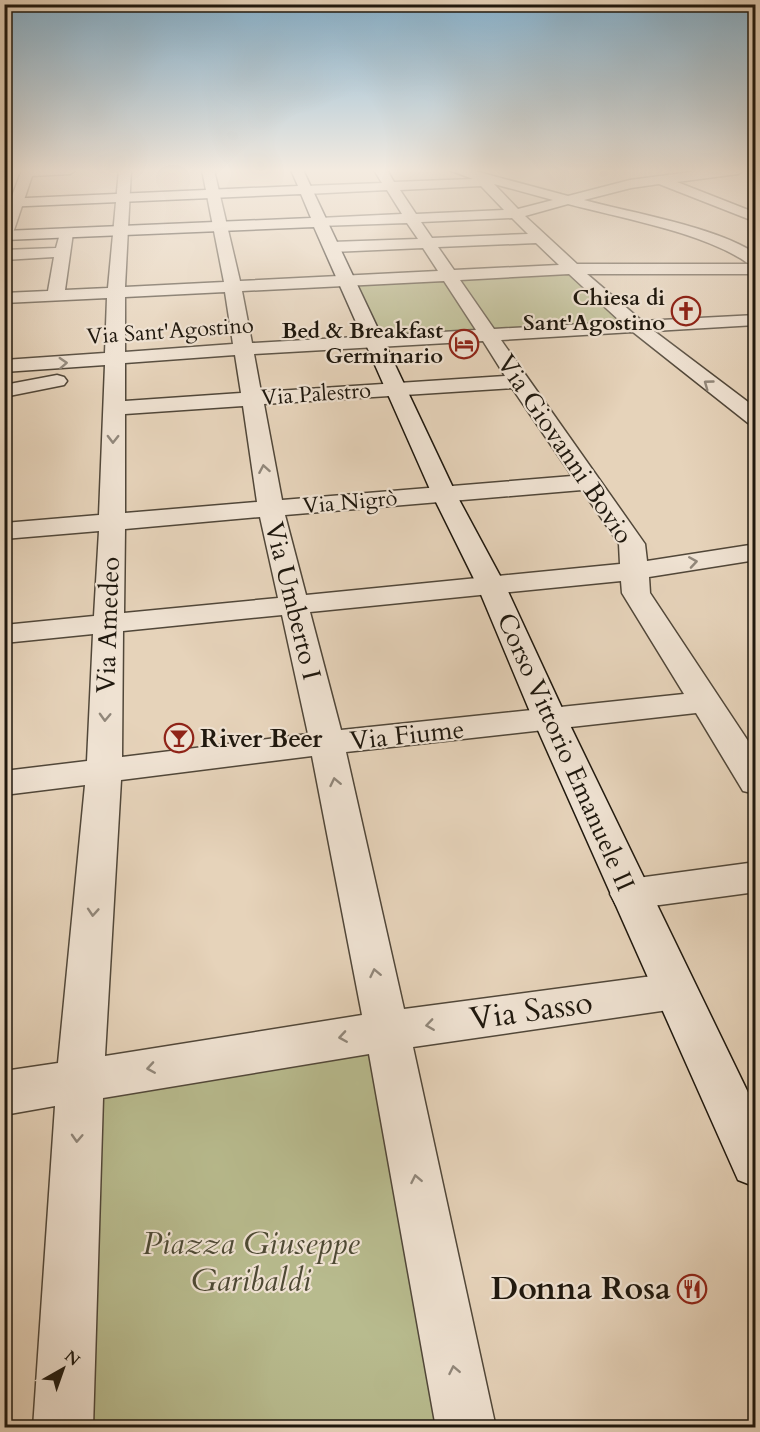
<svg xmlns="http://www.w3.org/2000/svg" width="760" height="1432" font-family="Cardo,serif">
	<rect width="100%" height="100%" fill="#e6d3ba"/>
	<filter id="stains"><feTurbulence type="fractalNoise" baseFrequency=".00333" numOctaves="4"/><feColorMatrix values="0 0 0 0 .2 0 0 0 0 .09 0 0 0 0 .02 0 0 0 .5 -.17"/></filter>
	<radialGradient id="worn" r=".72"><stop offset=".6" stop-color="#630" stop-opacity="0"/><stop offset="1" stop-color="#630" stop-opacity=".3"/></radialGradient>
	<!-- green -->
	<path fill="#b8bb8e" stroke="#6c6a4e" stroke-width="1.5" d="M 570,271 L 628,325 L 495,333 L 457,276 Z
		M 444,276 L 481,334 L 382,340 L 352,282 Z
		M 377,1044 L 450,1427 L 81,1428 L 92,1089 Z"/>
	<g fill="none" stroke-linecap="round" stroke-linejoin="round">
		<!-- street casing -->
		<g stroke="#514739" stroke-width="3">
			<path id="street" d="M 76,170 L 70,174 L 32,176 L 12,236 L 4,240 L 4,217 L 22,170 Z
				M 119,170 L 131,170 L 125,287 L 224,282 L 202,170 L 214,170 L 240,281 L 438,271 L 423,248 L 332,252 L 324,247 L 332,242 L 418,239 L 407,223 L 319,226 L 312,222 L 319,218 L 402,214 L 387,190 L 306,194 L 299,190 L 306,186 L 382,183 L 374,170 L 387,170 L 394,182 L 473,179 L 449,170 L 471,170 L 568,196 L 630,180 L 706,170 L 744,170 L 738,174 L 677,182 L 756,213 L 756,222 L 659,184 L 631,188 L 584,200 C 632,213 717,227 756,254 L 756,274 L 587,274 L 642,321 L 756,315 L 756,325 L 654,331 L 756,408 L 756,424 L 748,423 L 633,332 L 501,340 L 645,544 L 647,561 L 756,544 L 756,560 L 649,577 L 650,593 L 756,753 L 756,794 L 743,791 L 696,713 L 346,752 L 404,1009 L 675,973 L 690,978 L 697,991 L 690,1004 L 675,1009 L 413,1047 L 496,1428 L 436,1428 L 369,1054 L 103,1098 L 93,1428 L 33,1428 L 55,1106 L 4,1115 L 4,1071 L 58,1063 L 85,785 L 4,795 L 4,771 L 87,761 L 93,634 L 4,643 L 4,625 L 94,616 L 99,531 L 4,539 L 4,523 L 99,515 L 105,365 L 4,372 L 4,360 L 105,353 L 107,298 L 4,303 L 4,293 L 48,291 L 54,257 L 4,260 L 4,250 L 56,248 L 61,230 L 71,230 L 73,233 L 65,290 L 108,288 ZM 494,184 L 553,200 L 518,209 ZM 481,186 L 504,210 L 416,214 L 400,190 ZM 568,204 C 621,218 706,233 749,264 L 577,264 L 525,216 ZM 512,218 L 528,234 L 432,238 L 421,222 ZM 536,243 L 559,265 L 454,270 L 438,247 ZM 569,274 L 621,322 L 494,329 L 460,280 ZM 444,281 L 476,330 L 252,343 L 242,291 ZM 225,292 L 233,344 L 125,352 L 125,297 ZM 483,341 L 505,376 L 261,392 L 254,354 ZM 235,355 L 241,393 L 125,401 L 125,363 ZM 512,388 L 572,476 L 282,500 L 264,404 ZM 243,406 L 257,502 L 125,513 L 125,414 ZM 582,490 L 619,544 L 620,564 L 306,595 L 285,515 ZM 260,517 L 278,598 L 124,613 L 125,529 ZM 621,581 L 622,593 L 684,694 L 341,730 L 310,612 ZM 282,615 L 308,734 L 122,757 L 123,631 ZM 312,756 L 362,1015 L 105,1056 L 121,780 Z
				M 57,375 L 64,377 L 67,381 L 64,385 L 4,397 L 4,385 Z
				M 756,862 L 756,892 L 630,909 L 616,905 L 610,894 L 616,883 L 630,879 Z"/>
		</g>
		<!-- secondary casing -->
		<g stroke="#1f180e" stroke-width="3">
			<path id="secondary" d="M 291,170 L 303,170 L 456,494 L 505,585 L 567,719 L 756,1109 L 756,1187 L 738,1180 L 533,719 L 477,585 L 432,494 L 314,227 L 4,240 L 4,231 L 311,218 L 301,194 L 4,207 L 4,199 L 298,186 Z"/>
		</g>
		<!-- street -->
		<use href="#street" fill="#efe2d2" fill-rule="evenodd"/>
		<!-- secondary -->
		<use href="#secondary" fill="#efe2d2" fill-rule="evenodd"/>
	</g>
	<!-- one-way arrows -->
	<defs><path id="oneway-chevron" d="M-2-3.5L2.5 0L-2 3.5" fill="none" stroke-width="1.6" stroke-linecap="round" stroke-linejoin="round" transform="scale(1.5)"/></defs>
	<g stroke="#91877a">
		<use href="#oneway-chevron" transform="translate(63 363) rotate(-3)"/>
		<use href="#oneway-chevron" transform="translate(708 384) rotate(-144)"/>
		<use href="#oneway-chevron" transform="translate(113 439) rotate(91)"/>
		<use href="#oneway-chevron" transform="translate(264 469) rotate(-100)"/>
		<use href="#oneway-chevron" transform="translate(693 562) rotate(-9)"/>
		<use href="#oneway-chevron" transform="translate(105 717) rotate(92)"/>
		<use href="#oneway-chevron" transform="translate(335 782) rotate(-102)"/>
		<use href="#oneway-chevron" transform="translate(93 912) rotate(94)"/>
		<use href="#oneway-chevron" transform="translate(375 973) rotate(-102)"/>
		<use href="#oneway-chevron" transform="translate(430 1025) rotate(172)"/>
		<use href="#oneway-chevron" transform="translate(343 1037) rotate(171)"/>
		<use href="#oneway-chevron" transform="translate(151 1068) rotate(171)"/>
		<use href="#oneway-chevron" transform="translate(77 1138) rotate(93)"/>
		<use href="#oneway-chevron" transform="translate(416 1179) rotate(-101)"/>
		<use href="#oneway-chevron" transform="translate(454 1370) rotate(-101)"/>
	</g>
	<!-- sky -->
	<linearGradient id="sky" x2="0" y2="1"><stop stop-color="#87b5d3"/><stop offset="0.46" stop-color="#f4ebe0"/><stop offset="1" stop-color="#f4ebe0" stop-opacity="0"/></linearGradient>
	<rect width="760" height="371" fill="url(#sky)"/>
	<!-- icons -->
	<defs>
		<g id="church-ring" transform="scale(1.5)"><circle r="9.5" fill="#efe2d2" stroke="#8f2418" stroke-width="1.5"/><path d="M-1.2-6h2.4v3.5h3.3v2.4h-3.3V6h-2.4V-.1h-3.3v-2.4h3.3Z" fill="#8f2418"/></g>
		<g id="hotel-ring" transform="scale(1.5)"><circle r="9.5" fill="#efe2d2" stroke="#8f2418" stroke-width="1.5"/><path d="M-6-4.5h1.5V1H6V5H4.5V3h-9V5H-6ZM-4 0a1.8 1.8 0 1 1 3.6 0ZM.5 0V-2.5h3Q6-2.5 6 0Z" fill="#8f2418"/></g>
		<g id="bar-ring" transform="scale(1.5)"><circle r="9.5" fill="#efe2d2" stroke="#8f2418" stroke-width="1.5"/><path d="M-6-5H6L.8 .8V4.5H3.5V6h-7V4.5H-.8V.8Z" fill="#8f2418"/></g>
		<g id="restaurant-ring" transform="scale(1.5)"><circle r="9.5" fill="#efe2d2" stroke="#8f2418" stroke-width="1.5"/><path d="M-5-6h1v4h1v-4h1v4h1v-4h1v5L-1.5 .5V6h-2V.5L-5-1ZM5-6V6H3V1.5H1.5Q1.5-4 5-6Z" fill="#8f2418"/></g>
	</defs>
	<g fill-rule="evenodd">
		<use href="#church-ring" x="686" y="311"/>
		<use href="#hotel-ring" x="464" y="344"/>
		<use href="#bar-ring" x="179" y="738"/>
		<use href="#restaurant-ring" x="692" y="1289"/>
	</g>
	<g text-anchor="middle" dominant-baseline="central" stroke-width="4.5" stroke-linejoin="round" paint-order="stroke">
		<!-- far-poi labels -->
		<g font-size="22" font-weight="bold" fill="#1f180e" stroke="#efe2d2" text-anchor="end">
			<text x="665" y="298">Chiesa di<tspan x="665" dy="25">Sant'Agostino</tspan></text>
			<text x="443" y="331">Bed &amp; Breakfast<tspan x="443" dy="25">Germinario</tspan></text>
		</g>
		<!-- far-street labels -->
		<g font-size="22" fill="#1f180e" stroke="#efe2d2">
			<text transform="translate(170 331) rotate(-4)">Via Sant'Agostino</text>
			<text transform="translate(316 394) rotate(-4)">Via Palestro</text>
			<text transform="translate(350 502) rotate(-5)">Via Nigrò</text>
		</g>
		<!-- street labels -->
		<g font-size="26" fill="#1f180e" stroke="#efe2d2">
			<text transform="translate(565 449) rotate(56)">Via Giovanni Bovio</text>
			<text transform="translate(293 601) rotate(76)">Via Umberto I</text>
			<text transform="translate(108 625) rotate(-88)">Via Amedeo</text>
			<text transform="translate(407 735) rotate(-6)">Via Fiume</text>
			<text transform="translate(566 752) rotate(66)">Corso Vittorio Emanuele II</text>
		</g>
		<!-- poi labels -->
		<g font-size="26" font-weight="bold" fill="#1f180e" stroke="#efe2d2" text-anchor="start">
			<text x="200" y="738">River Beer</text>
		</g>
		<!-- near-street labels -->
		<g font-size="32" fill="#1f180e" stroke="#efe2d2">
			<text transform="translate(531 1011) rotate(-8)">Via Sasso</text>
		</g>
		<!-- near-park labels -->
		<g font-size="32" font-style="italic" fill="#4d4934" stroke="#efe2d2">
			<text x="251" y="1244">Piazza Giuseppe<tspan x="251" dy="37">Garibaldi</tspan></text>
		</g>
		<!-- near-poi labels -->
		<g font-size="32" font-weight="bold" fill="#1f180e" stroke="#efe2d2" text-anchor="end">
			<text x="671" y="1289">Donna Rosa</text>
		</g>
	</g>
	<!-- margin -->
	<rect width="760" height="1432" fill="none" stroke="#e6d3ba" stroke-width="24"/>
	<rect x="6" y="6" width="748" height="1420" fill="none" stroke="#1f180e" stroke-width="3"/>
	<rect x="12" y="12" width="736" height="1408" fill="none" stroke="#1f180e" stroke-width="1.5"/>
	<!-- north arrow -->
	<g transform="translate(63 1369) rotate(40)" stroke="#efe2d2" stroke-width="4.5" paint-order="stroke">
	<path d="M0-4.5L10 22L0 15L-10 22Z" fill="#1f180e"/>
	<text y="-9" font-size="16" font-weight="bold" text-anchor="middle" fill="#1f180e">N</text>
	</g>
	<rect width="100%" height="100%" filter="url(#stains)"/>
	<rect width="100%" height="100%" fill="url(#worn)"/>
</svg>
